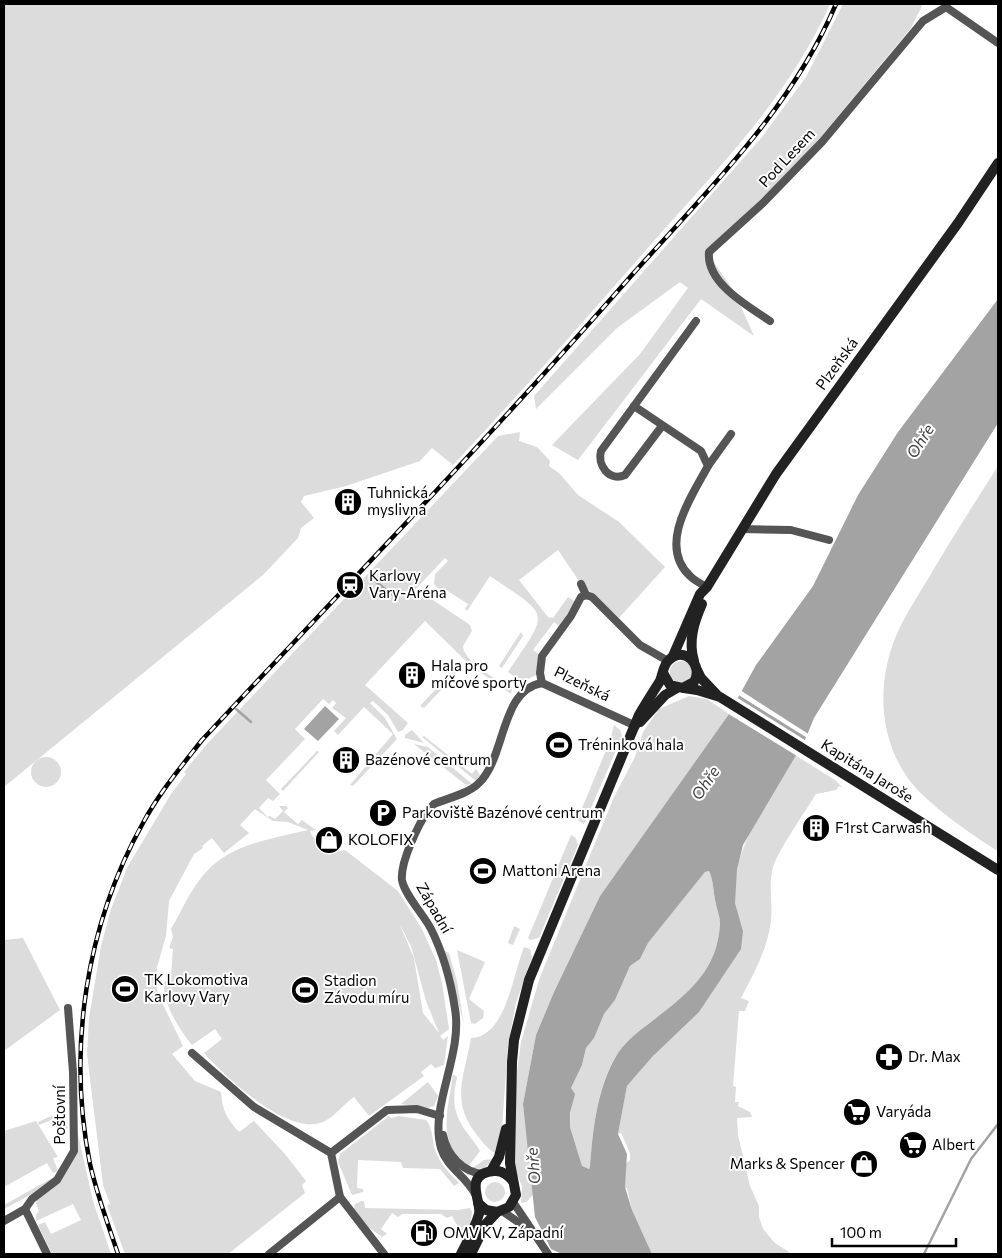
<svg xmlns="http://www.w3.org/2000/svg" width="1002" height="1258" viewBox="0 0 1002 1258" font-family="Commissioner,sans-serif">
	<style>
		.green { fill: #dcdcdc; fill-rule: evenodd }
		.water { fill: #a3a3a3; fill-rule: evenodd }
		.pier { fill: #fff }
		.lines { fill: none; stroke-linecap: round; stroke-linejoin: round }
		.stream { stroke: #a3a3a3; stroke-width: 2.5 }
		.street { stroke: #555; stroke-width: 8 }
		.secondary { stroke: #222; stroke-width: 10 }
		.rail-casing { stroke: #000; stroke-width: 4.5 }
		.rail { stroke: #fff; stroke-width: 2.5; stroke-dasharray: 8; stroke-linecap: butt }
		.labels { text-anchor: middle; stroke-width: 4; stroke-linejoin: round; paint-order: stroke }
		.street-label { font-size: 15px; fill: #000; stroke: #fff }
		.poi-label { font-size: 15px; fill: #000; stroke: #fff; text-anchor: start }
		.water-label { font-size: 16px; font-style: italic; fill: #444; stroke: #fff }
	</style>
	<rect width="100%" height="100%" fill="#fff"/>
	<g class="green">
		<path d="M4 4H830C791 93 724 162 660 234 592 312 524 389 453 465L432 448 420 461 346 486 304 496 301 502 314 518 301 528 298 538 263 575 4 787Z"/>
		<path d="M843 4H919L922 6 911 28 814 145 758 205 705 250 734 291 754 336 701 299 578 460 552 445 640 354 688 288 680 282 617 328 536 409 534 396 762 137 806 77Z"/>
		<path d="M520 432 519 441 537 447 550 461 549 466 559 473 578 495 619 522 665 567 619 618 579 581 558 550 519 580 548 617 553 618 568 597 574 601V604L559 626 554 622 533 650 542 656 540 673 522 682 508 672C549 610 552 618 490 576L467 611 465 609 468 604 443 588 441 591 434 584 435 574 448 561 445 558 410 595 414 599 421 593H426L427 596 470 625 472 631 463 646C464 663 499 680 512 689L511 694 470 665 425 621 365 685 408 723 403 730 398 732 388 715 373 701 370 703 385 718 397 739 353 786 350 785 393 734 364 707 338 735 334 731 346 718 332 708 336 703 333 700 329 704 323 699 295 729 305 739 266 780 280 794 273 801 268 798 259 808 268 817 270 816 275 819 283 811 279 806H286L288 808 284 812 298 824 302 820 316 830 310 831 312 836 332 853 345 850 398 891 422 929 436 960 442 983 449 1029 440 1036 443 1040 448 1036 444 1065 435 1068 431 1064 421 1072 424 1076 369 1116 354 1097C344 1104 335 1116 325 1121 290 1139 226 1077 204 1053L222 1039 215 1029 192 1045C179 1029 163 1004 164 983L171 976 173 949 169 948 173 937 171 929C183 909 193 883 211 867 236 843 276 838 308 830L288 822 273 821 255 809 240 825 249 833 224 853 212 838 202 846 203 848 194 854 169 901 166 936 157 967V992L183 1046 172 1054 195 1081 221 1092C222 1110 227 1119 239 1132L254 1121 285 1154 306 1181 302 1185 305 1193 228 1254H125L107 1205 110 1204 103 1185 87 1054 89 1018 101 946 111 909 128 866 171 794 186 774 184 772 207 744 498 436ZM399 923 411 946 426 1001 439 1033 423 1013 414 958Z"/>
		<path d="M998 466V851C973 836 923 801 907 777 876 732 877 673 901 625 909 609 919 594 928 579 950 541 974 504 998 466Z"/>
		<path d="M521 632 523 636 502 668 499 666Z"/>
		<circle cx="681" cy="672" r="11"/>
		<path d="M462 662 463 666 445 686 442 683Z"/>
		<path d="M439 686 442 689 440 691 424 708 420 706Z"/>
		<path d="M689 696 707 699 729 714 600 896 554 992 536 1035 523 1104 534 1194 526 1202 521 1203 522 1186 514 1168 516 1080 521 1042 540 977 614 797 635 757 643 732 659 709Z"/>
		<path d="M614 725 620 730 622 737 584 824 577 820 610 741Z"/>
		<path d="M412 730 424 743 405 738V735Z"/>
		<path d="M424 736 472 774 476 769 480 775 476 781 422 737Z"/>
		<path d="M414 744 428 747 472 784 466 785Z"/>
		<path d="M317 751 319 752 283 791 281 789Z"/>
		<path d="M795 755 835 780 843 788 839 786 836 790 816 794C805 812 779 849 773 867 768 885 773 901 771 920 768 948 754 973 741 998L749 1001 745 1011H739L733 1086 736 1087 735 1102H739L738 1106 750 1112 752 1117 737 1118 738 1135 750 1186 759 1206V1217L763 1229 775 1243 792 1254H652L632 1210 627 1188H625V1164L630 1160V1153L621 1133 618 1134 627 1086 653 1056 743 931C741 922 736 911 735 902 731 847 769 800 795 755Z"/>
		<circle cx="46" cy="772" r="15"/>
		<path d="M571 835 576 838 578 845 539 938 530 940 528 938Z"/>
		<path d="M709 871C714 882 713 892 716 904 717 910 720 916 720 922 718 971 687 994 651 1022 639 1031 627 1040 618 1053 597 1085 593 1129 590 1166L589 1169 582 1167 570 1127 571 1088 582 1065 586 1048 604 1014 615 1000 630 966 640 959 648 943 705 872Z"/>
		<path d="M514 926 520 929 513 945 508 943Z"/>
		<path d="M23 938 60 1010 4 1051V940Z"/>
		<path d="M524 947 530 949 532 957 516 1003 508 1045 502 1128 497 1155C489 1150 483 1143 477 1135 450 1101 464 1078 471 1038 506 1037 513 974 524 947Z"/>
		<path d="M457 950 485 962 469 999 484 1011 483 1018 475 1024 471 1023Z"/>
		<path d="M445 951 449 953 457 981 464 1025Z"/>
		<path d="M453 1074 457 1077C452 1101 453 1114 468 1134 472 1140 477 1145 480 1151L468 1167C435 1143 449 1107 453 1074Z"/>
		<path d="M428 1082 438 1096 434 1106 428 1108 401 1104Z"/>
		<path d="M53 1115H60L68 1128 62 1132 54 1119 39 1125 38 1122Z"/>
		<path d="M389 1116 391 1118 399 1116 426 1120C433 1128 432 1140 435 1150 440 1164 449 1173 459 1183L454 1186 440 1169 403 1168 401 1162 358 1160 357 1188 363 1189V1192L352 1195 338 1162 340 1154Z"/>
		<path d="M36 1121 58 1157 53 1158 58 1171 53 1173 47 1163 4 1187V1131Z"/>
		<path d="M75 1121 93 1201 111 1254H52L38 1225 45 1222 51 1234 81 1220 73 1204 36 1221V1215L39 1211 36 1203 38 1197 75 1155Z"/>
		<path d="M494 1159 483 1169 472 1168 484 1160Z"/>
		<path d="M54 1177 30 1195 4 1209V1205Z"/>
		<circle cx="495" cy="1192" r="10"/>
		<path d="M361 1201H364L365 1208 458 1210 470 1208 472 1212 471 1220 473 1222 465 1234 458 1238 452 1230 458 1227 452 1216 447 1218 441 1214H402L398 1217 392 1213 381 1229 387 1234 382 1237 368 1227 354 1209 355 1204Z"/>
	</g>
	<g class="water">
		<path d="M998 299V423L814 718 805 740 743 845 737 870 735 903 743 931 741 949 699 1012 653 1056 627 1086 618 1134 627 1154 625 1187 632 1210 652 1254H562L551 1249 535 1217 523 1104 536 1035 554 992 600 896 729 714 756 665 813 586 858 495 898 432ZM709 871C714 882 713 892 716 904 717 910 720 916 720 923 718 971 687 994 651 1022 639 1031 627 1040 618 1053 597 1087 593 1128 590 1166L589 1169 582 1166 570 1127V1113L575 1094 571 1088 582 1065 586 1048 594 1038 604 1014 615 1000 630 966 640 959 648 943 705 872Z"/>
		<path d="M325 706 339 719 318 741 304 729Z"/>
	</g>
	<g class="pier">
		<path d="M740 690 810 735 809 739 737 694Z"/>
		<path d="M736 697 808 742 797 756 727 713Z"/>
	</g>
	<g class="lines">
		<g class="stream">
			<path d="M370 577 393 595"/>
			<path d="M236 709 251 722"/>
			<path d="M924 1254 971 1159 998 1124"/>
		</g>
		<g class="street">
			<path d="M946 7 998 43"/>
			<path d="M696 321 634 406 701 451 708 466C692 496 657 545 690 576 695 581 701 584 707 587"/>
			<path d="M770 321C748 306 706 283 709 252L763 203 822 142 923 21 946 7"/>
			<path d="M634 406 601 451C597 465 609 482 625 475L662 426"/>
			<path d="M708 466 731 434"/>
			<path d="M743 529 791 530 829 540"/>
			<path d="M581 584 586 595"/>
			<path d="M542 683 540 673 542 656 571 616 581 597 586 595 592 597 640 645 668 661"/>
			<path d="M542 683 636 726"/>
			<path d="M192 1053 254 1107 331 1153 340 1197 384 1254"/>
			<path d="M443 1135C447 1155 463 1173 484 1174"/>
			<path d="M331 1153 387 1110 417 1109 440 1116"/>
			<path d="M475 1194C466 1176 447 1168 441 1148 429 1107 463 1055 455 1009 451 982 443 953 431 929 424 915 404 894 402 880 400 862 419 823 429 809L434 804C448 798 468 794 479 783 506 757 500 690 542 683"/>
			<path d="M513 1202 548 1254"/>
			<path d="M25 1209 47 1254"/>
			<path d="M502 1211 527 1228"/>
			<path d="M4 1221 25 1209 32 1199 57 1180 74 1151 73 1072 68 1008"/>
			<path d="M269 1254 340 1197"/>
		</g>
		<g class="secondary">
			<path d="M673 656 700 594 707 587 776 474 958 223 998 163"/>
			<path d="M694 661C688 641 694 622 702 604"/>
			<path d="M697 670 701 678 717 695"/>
			<path d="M684 688 697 690 720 697 998 870"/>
			<path d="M640 722 665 695 677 688"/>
			<path d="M491 1171 499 1157 506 1129"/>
			<path d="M478 1203 486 1210 497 1212 509 1207 516 1195 510 1163 512 1062 514 1040 529 980 639 715C646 703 653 692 660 681 663 674 663 665 669 660 684 645 704 665 694 682L683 688 670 685 663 673"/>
			<path d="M461 1254C467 1242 475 1228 479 1214 482 1201 462 1174 494 1171 502 1170 508 1175 513 1181"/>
			<path d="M471 1254 485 1225 497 1212"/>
		</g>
		<defs>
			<path id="rail" d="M118 1254C108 1224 97 1195 90 1164 67 1049 86 925 143 823 159 793 181 767 202 740 346 586 492 435 631 276 707 191 791 110 836 4"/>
		</defs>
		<use href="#rail" class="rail-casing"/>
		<use href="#rail" class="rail"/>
	</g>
	<defs>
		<symbol id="building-disc" viewBox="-11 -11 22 22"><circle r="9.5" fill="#000" stroke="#fff"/><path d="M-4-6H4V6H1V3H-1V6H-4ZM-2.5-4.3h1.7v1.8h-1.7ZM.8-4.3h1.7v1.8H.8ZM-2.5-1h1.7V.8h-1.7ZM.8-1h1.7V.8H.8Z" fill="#fff"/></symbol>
		<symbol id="station-disc" viewBox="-11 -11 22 22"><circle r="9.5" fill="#000" stroke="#fff"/><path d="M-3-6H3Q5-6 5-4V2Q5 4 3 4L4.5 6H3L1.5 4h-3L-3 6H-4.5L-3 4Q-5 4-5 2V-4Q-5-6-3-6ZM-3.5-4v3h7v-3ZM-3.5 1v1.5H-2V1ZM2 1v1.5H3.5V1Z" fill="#fff"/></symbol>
		<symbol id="stadium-disc" viewBox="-11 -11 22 22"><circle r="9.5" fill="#000" stroke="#fff"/><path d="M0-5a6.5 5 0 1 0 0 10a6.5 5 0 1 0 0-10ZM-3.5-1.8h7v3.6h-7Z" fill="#fff"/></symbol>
		<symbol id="parking-disc" viewBox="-11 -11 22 22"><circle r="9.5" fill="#000" stroke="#fff"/><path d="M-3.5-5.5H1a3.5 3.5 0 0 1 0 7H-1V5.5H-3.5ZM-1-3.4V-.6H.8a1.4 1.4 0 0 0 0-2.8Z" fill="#fff"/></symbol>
		<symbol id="shop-disc" viewBox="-11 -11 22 22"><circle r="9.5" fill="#000" stroke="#fff"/><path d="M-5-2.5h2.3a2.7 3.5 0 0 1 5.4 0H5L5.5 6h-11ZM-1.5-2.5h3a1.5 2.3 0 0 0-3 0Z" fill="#fff"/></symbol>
		<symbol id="pharmacy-disc" viewBox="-11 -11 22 22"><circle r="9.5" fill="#000" stroke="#fff"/><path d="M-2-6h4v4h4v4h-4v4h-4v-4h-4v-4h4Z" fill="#fff"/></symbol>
		<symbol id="supermarket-disc" viewBox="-11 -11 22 22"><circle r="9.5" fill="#000" stroke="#fff"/><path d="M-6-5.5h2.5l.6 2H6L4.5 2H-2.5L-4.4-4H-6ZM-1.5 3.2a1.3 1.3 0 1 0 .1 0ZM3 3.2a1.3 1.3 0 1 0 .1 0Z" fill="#fff"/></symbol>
		<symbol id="fuel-disc" viewBox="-11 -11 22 22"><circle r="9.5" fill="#000" stroke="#fff"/><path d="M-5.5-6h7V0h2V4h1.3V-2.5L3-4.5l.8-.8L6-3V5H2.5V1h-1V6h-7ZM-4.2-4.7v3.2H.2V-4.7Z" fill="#fff"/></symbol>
	</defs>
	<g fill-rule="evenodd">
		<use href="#building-disc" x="332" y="486" width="32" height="32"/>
		<use href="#station-disc" x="334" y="569" width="32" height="32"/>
		<use href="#building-disc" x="396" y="659" width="32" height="32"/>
		<use href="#stadium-disc" x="543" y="729" width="32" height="32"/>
		<use href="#building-disc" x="330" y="744" width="32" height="32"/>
		<use href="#parking-disc" x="367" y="797" width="32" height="32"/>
		<use href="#building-disc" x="800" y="812" width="32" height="32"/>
		<use href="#shop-disc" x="313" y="824" width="32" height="32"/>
		<use href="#stadium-disc" x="467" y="855" width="32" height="32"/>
		<use href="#stadium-disc" x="109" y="973" width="32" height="32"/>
		<use href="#stadium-disc" x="289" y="974" width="32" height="32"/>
		<use href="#pharmacy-disc" x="873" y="1041" width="32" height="32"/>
		<use href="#supermarket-disc" x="841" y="1096" width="32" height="32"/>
		<use href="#supermarket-disc" x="897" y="1129" width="32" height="32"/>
		<use href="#shop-disc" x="848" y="1148" width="32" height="32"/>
		<use href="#fuel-disc" x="408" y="1217" width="32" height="32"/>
	</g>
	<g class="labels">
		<g class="street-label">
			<text transform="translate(787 158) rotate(-47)" y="5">Pod Lesem</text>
			<text transform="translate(837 364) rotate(-54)" y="5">Plzeňská</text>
			<text transform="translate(582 684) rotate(26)" y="5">Plzeňská</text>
			<text transform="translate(867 771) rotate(32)" y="5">Kapitána Jaroše</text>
			<text transform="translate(434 908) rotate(60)" y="5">Západní</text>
			<text transform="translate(60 1115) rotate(-90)" y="5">Poštovní</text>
		</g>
		<g class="poi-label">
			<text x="367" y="498">Tuhnická<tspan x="367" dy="17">myslivna</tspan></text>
			<text x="369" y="581">Karlovy<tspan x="369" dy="17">Vary-Aréna</tspan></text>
			<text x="431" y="671">Hala pro<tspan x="431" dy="17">míčové sporty</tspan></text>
			<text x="578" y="750">Tréninková hala</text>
			<text x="365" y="765">Bazénové centrum</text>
			<text x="402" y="818">Parkoviště Bazénové centrum</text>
			<text x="835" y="833">F1rst Carwash</text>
			<text x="348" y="845">KOLOFIX</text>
			<text x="502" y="876">Mattoni Arena</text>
			<text x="144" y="985">TK Lokomotiva<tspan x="144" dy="17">Karlovy Vary</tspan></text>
			<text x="324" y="986">Stadion<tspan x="324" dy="17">Závodu míru</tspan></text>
			<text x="908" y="1062">Dr. Max</text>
			<text x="876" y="1117">Varyáda</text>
			<text x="932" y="1150">Albert</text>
			<text x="845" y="1169" text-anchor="end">Marks &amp; Spencer</text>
			<text x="443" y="1238">OMV KV, Západní</text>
		</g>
		<g class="water-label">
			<text transform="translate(920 441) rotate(-58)" y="6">Ohře</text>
			<text transform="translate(705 783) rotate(-56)" y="6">Ohře</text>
			<text transform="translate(533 1166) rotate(-95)" y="6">Ohře</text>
		</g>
	</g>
	<rect width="1002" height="1258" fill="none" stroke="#000000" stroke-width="10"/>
	<path d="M832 1238v8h124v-8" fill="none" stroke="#000000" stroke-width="2.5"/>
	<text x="840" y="1238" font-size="15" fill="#000000" stroke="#ffffff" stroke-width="4" paint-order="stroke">100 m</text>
</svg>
